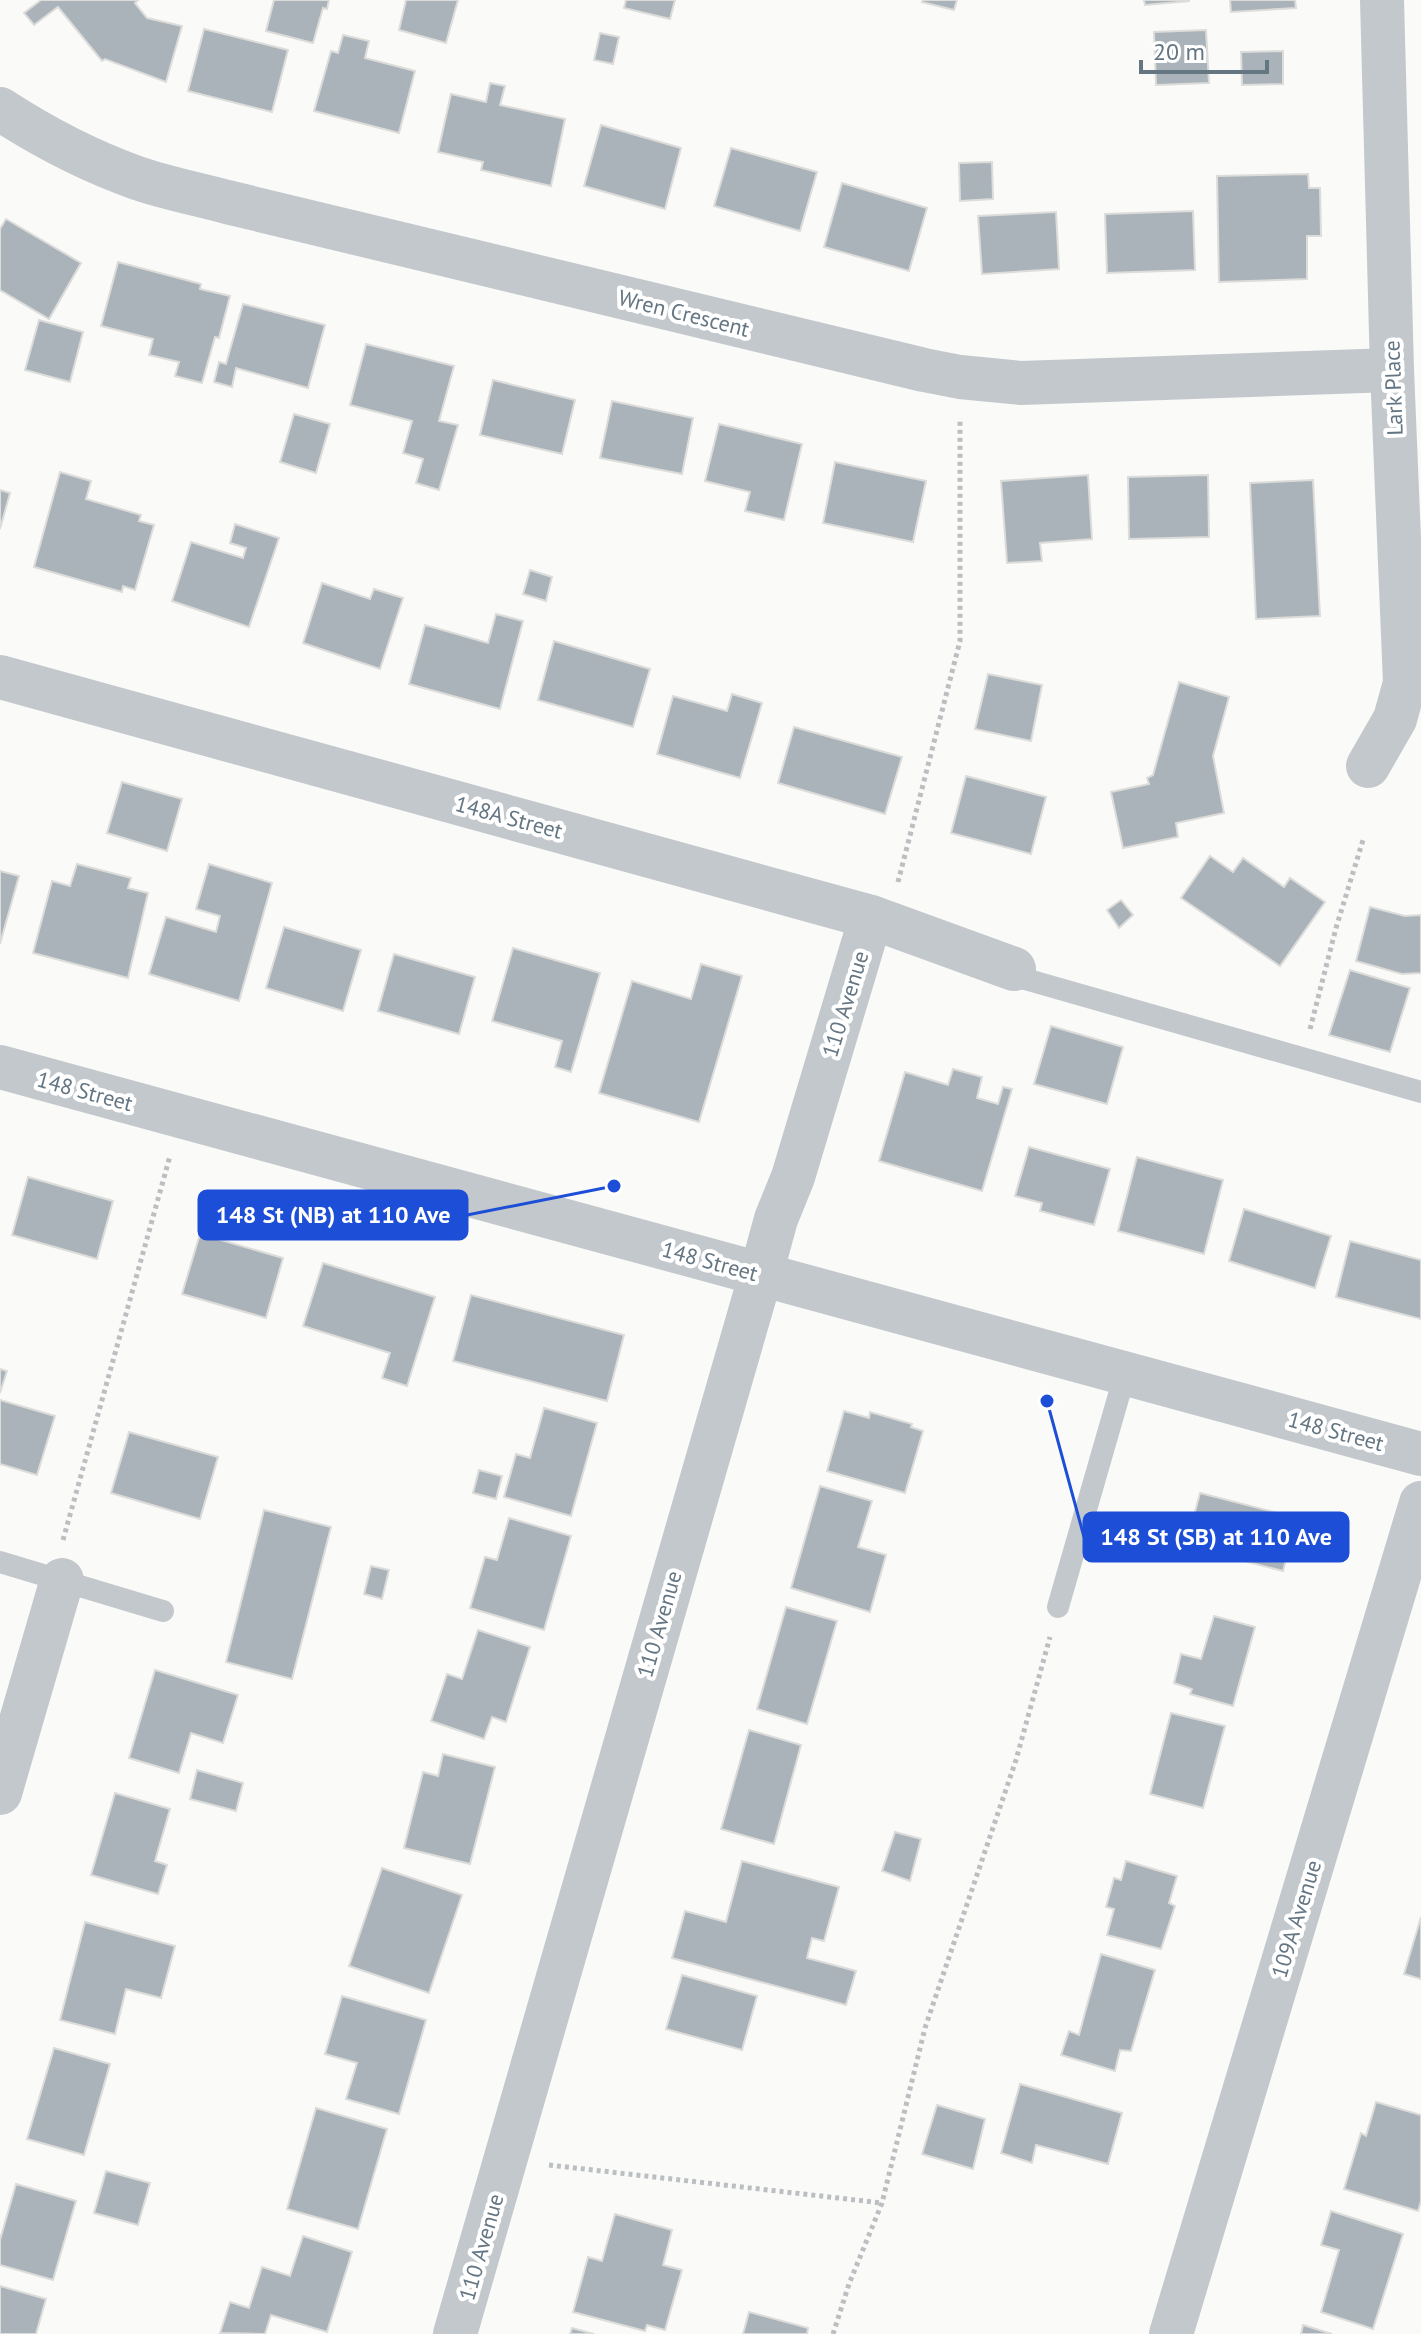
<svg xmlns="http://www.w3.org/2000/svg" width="1421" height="2334" viewBox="0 0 1421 2334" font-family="'PT Sans',sans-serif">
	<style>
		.building { fill: #aab3b9; stroke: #dcdcda; stroke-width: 2 }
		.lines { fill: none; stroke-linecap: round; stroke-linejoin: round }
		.path { stroke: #bbbfc2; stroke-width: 5; stroke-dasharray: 4 4; stroke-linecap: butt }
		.service { stroke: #c3c8cc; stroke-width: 22 }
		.minor { stroke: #c3c8cc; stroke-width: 44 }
		.tertiary { stroke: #c3c8cc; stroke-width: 44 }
		.labels { text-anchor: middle; stroke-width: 8; stroke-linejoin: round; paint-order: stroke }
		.street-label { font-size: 22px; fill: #657683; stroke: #fff }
		.leader { fill: none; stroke: #1d4ed8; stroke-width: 3 }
		.callout-dot { fill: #1d4ed8; stroke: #fff; stroke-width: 3 }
		.callout { fill: #1d4ed8; stroke: #1d4ed8; stroke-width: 3 }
		.callout-label { font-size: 24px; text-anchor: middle; font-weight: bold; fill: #fff }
	</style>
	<rect width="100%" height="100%" fill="#fafaf8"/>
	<g class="building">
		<path d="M41 0H138L135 3 147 18 182 26 166 82 105 59 102 61 58 7 34 25 24 13Z"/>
		<path d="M274 0H329L327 9 323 8 313 43 266 31Z"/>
		<path d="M406 0H458L446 43 399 30Z"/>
		<path d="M626 0H675L670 19 624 8Z"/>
		<path d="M923 0H957L954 10 922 2Z"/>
		<path d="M1144 0H1189V1L1145 5Z"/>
		<path d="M1230 0H1295L1296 8 1231 12Z"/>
		<path d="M204 29 288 50 272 112 188 91Z"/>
		<path d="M1206 30 1209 83 1156 85 1154 32Z"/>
		<path d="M600 33 619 37 613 64 594 60Z"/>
		<path d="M343 35 369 41 365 58 415 71 399 133 314 111 331 51 338 53Z"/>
		<path d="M1283 51V84L1242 85 1241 52Z"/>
		<path d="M490 83 505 86 500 105 565 119 551 186 481 170 483 162 438 152 451 94 486 102Z"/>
		<path d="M601 125 681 148 665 209 584 186Z"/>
		<path d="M731 148 817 172 800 231 714 206Z"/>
		<path d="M992 162 993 199 960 201 959 163Z"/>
		<path d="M1308 174 1309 188H1320L1321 236H1307V279L1219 282 1217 176Z"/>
		<path d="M842 183 927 208 909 271 824 247Z"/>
		<path d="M1193 211 1195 270 1107 273 1105 214Z"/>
		<path d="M1056 212 1059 269 982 274 978 216Z"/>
		<path d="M6 219 81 263 49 319 0 290V229Z"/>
		<path d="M118 262 201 284 200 289 230 296 219 338 215 337 202 383 175 376 179 362 149 355 153 339 101 326Z"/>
		<path d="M243 304 325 325 308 388 236 368 232 387 214 382 219 362 226 364Z"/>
		<path d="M39 320 83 332 70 382 25 370Z"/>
		<path d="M366 344 454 366 439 421 458 425 439 490 416 483 423 459 403 453 412 421 350 405Z"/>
		<path d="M493 380 575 400 562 454 480 435Z"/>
		<path d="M612 401 693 418 682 474 600 458Z"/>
		<path d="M294 414 330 424 316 473 280 462Z"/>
		<path d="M719 424 802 444 784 520 745 511 750 492 705 481Z"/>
		<path d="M835 462 926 481 913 542 823 523Z"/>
		<path d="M60 472 91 481 86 499 141 515 139 521 154 525 135 590 123 586 122 592 34 567Z"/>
		<path d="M1088 475 1092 539 1040 543 1042 561 1007 563 1001 481Z"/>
		<path d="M1208 475 1209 537 1129 539 1128 477Z"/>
		<path d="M1313 480 1320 616 1256 619 1250 483Z"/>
		<path d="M0 490 10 493 0 529Z"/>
		<path d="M235 524 279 538 249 627 172 601 191 542 243 558 246 548 230 543Z"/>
		<path d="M530 570 552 577 546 601 523 594Z"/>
		<path d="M322 583 370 599 374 589 403 598 380 669 303 643Z"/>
		<path d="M496 614 523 621 500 709 409 684 425 625 488 643Z"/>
		<path d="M554 641 650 669 633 727 538 700Z"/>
		<path d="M988 674 1042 685 1031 741 975 729Z"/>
		<path d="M1179 682 1229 697 1213 756 1224 813 1176 823 1178 837 1123 848 1111 792 1149 784 1147 778 1153 775Z"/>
		<path d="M732 694 762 703 740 778 657 754 673 696 727 711Z"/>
		<path d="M794 727 902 757 885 814 778 783Z"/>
		<path d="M966 776 1046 797 1031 854 951 833Z"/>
		<path d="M122 782 182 799 167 851 107 833Z"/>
		<path d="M1210 856 1233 872 1243 858 1284 887 1290 878 1325 902 1280 966 1181 898Z"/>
		<path d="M77 864 131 878 128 888 148 893 128 978 33 953 52 881 70 886Z"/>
		<path d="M209 864 272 883 239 1001 149 974 166 917 216 932 220 916 196 909Z"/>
		<path d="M0 871 19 876 0 944Z"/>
		<path d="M1121 900 1133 915 1119 928 1107 910Z"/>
		<path d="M1370 907 1405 916 1421 915V973L1402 974 1356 961Z"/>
		<path d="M284 927 361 950 343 1011 266 988Z"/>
		<path d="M513 948 600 973 571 1072 555 1067 562 1041 492 1021Z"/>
		<path d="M394 954 475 977 459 1034 378 1011Z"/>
		<path d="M701 964 742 976 699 1122 599 1093 632 981 691 999Z"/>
		<path d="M1350 970 1410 988 1390 1052 1329 1035Z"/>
		<path d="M1051 1026 1123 1047 1107 1104 1034 1084Z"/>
		<path d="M953 1069 982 1077 977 1098 998 1104 1003 1087 1012 1089 982 1191 879 1161 905 1072 948 1085Z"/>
		<path d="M1029 1147 1110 1169 1094 1225 1040 1211 1042 1203 1015 1196Z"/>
		<path d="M1137 1157 1223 1180 1204 1254 1118 1231Z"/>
		<path d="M28 1177 113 1201 97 1259 12 1235Z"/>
		<path d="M1244 1209 1331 1236 1315 1288 1229 1261Z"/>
		<path d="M200 1234 283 1258 266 1318 182 1294Z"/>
		<path d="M1350 1241 1421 1260V1319L1336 1297Z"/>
		<path d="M323 1263 435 1297 407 1386 382 1378 390 1353 303 1326Z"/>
		<path d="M471 1295 624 1335 607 1401 453 1361Z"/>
		<path d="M0 1369 7 1371 0 1393Z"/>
		<path d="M0 1400 55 1416 37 1475 0 1464Z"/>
		<path d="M544 1408 597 1423 571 1516 504 1497 516 1454 530 1458Z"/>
		<path d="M844 1411 869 1418 870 1412 912 1424 911 1427 923 1431 905 1493 827 1471Z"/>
		<path d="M129 1432 218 1457 200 1519 111 1493Z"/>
		<path d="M479 1470 502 1476 496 1499 473 1493Z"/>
		<path d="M820 1486 872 1501 858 1547 886 1555 870 1612 791 1588Z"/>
		<path d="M1200 1493 1297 1518 1283 1571 1186 1546Z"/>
		<path d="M264 1510 331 1527 292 1679 226 1662Z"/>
		<path d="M509 1518 571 1536 544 1630 470 1608 485 1557 497 1560Z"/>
		<path d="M371 1566 389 1570 382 1599 364 1594Z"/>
		<path d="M786 1607 837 1621 807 1724 757 1709Z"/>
		<path d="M1214 1616 1255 1627 1233 1706 1190 1694 1192 1689 1174 1683 1181 1654 1201 1659Z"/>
		<path d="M478 1630 530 1647 506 1722 492 1717 484 1739 431 1721 447 1674 462 1679Z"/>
		<path d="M155 1670 238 1695 223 1743 191 1733 179 1773 129 1758Z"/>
		<path d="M1171 1713 1225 1726 1203 1808 1150 1794Z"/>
		<path d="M749 1730 801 1745 774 1844 721 1829Z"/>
		<path d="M443 1754 495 1767 470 1864 404 1848 423 1772 438 1776Z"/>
		<path d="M197 1770 243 1783 236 1811 190 1799Z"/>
		<path d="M115 1793 170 1809 155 1861 167 1865 158 1894 91 1875Z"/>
		<path d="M895 1832 921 1839 910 1881 882 1871Z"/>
		<path d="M742 1861 839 1887 824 1941 812 1938 807 1958 856 1971 846 2005 672 1958 685 1911 726 1922Z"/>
		<path d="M1126 1861 1177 1876 1169 1903 1175 1906 1161 1949 1107 1935 1114 1909 1106 1907 1114 1878 1121 1880Z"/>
		<path d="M382 1868 462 1895 429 1993 349 1966Z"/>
		<path d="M1421 1917V1979L1404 1974Z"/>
		<path d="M85 1922 175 1946 161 1998 126 1989 115 2034 60 2020Z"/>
		<path d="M1101 1954 1155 1970 1131 2051 1120 2050 1115 2071 1061 2055 1069 2031 1079 2035Z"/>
		<path d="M682 1975 757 1996 742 2050 666 2029Z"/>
		<path d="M342 1996 426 2020 399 2114 346 2099 357 2063 325 2054Z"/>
		<path d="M54 2048 110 2064 84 2155 27 2139Z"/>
		<path d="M1020 2084 1122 2113 1108 2164 1036 2145 1032 2163 1001 2153Z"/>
		<path d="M1376 2102 1421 2115V2201L1418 2211 1344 2189 1361 2133 1366 2136Z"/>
		<path d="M937 2105 985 2119 973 2169 922 2154Z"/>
		<path d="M316 2108 387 2129 358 2229 287 2209Z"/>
		<path d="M106 2171 150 2183 138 2225 94 2213Z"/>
		<path d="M16 2184 76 2201 53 2280 0 2265V2240Z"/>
		<path d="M1331 2211 1403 2234 1373 2329 1321 2312 1339 2250 1321 2245Z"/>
		<path d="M615 2214 672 2230 663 2265 682 2270 665 2330 647 2325 645 2331 573 2312 588 2257 602 2261Z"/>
		<path d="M303 2236 352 2252 327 2332 271 2315 265 2334 220 2333 230 2302 249 2308 262 2267 290 2276Z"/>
		<path d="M0 2286 46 2299 36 2334H0Z"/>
		<path d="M749 2312 808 2328 807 2334H743Z"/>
		<path d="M1303 2325 1332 2334H1301Z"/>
		<path d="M572 2328 594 2334H570Z"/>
	</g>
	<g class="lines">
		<g class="path">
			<path d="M898 882 960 641V420"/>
			<path d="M1310 1029 1336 928 1363 840"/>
			<path d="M63 1540 170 1156"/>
			<path d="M549 2165 882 2203"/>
			<path d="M833 2334 849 2284 882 2203 925 2028 1016 1760 1050 1637"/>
		</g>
		<g class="service">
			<path d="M1014 969 1025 979 1421 1092"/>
			<path d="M0 1562 163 1611"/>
			<path d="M1058 1607 1125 1374"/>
		</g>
		<g class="minor">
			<path d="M0 109C43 137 89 161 137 178 166 188 197 194 227 202L924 370 960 377 1021 383 1392 370"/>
			<path d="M0 677 871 917 1014 969"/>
			<path d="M1368 766 1395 719 1405 683 1392 370 1382 0"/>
			<path d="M761 1274 776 1219 793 1177 871 917"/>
			<path d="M0 1793 62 1580"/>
			<path d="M1171 2334 1421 1503"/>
		</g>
		<g class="tertiary">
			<path d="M0 1067 1421 1454"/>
			<path d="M455 2334 761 1274"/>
		</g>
	</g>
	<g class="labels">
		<g class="street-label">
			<text transform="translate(684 313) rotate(14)" y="8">Wren Crescent</text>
			<text transform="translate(1393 388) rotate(-92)" y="8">Lark Place</text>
			<text transform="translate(509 817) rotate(15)" y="8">148A Street</text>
			<text transform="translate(845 1004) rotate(-73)" y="8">110 Avenue</text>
			<text transform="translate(85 1091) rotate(15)" y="8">148 Street</text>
			<text transform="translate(710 1261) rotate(15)" y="8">148 Street</text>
			<text transform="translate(1336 1431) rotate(15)" y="8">148 Street</text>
			<text transform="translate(659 1624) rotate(-74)" y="8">110 Avenue</text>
			<text transform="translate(1296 1919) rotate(-73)" y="8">109A Avenue</text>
			<text transform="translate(481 2247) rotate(-74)" y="8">110 Avenue</text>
		</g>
	</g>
	<path class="leader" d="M614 1186L467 1215M1047 1401L1084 1537"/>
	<g class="callout-dot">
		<circle cx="614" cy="1186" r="8"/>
		<circle cx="1047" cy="1401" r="8"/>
	</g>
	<g class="callout">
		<rect x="199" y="1191" width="268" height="48" rx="8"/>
		<rect x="1084" y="1513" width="264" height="48" rx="8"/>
	</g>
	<g class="callout-label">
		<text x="333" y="1223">148 St (NB) at 110 Ave</text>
		<text x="1216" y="1545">148 St (SB) at 110 Ave</text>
	</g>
	<path d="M1141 60v12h126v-12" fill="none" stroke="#657683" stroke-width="4"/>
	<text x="1153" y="60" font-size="24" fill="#657683" stroke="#ffffff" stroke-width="6" paint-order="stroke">20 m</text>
</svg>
